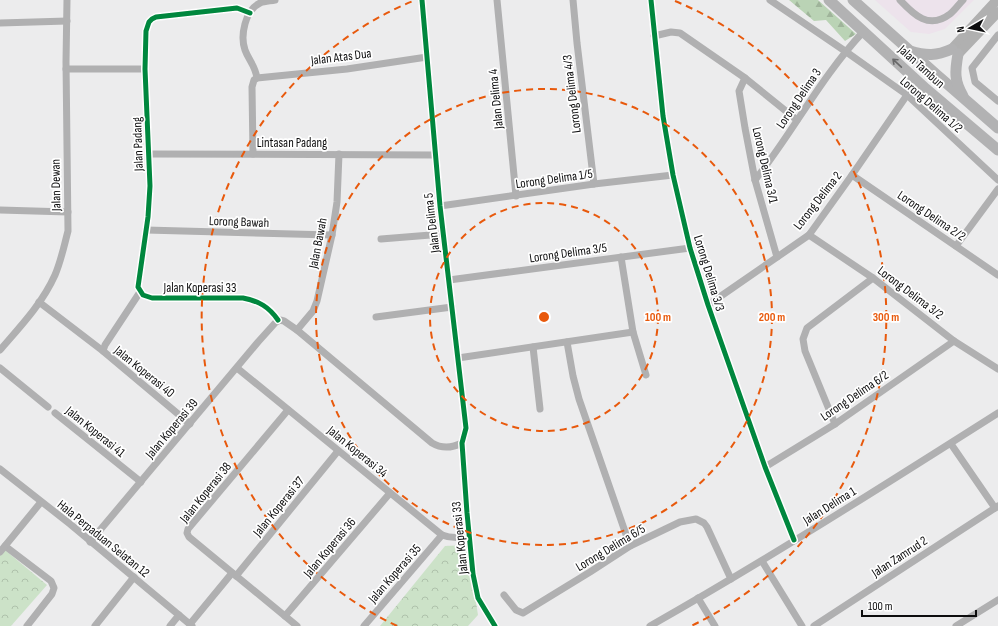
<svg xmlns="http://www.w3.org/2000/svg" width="998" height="626" viewBox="0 0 998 626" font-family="'Sofia Sans Condensed',sans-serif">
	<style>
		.commercial { fill: #ede3ec }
		.forest { fill: url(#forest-firs) }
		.park { fill: url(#park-crowns) }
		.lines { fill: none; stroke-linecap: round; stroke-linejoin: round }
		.street { stroke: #b0b0b1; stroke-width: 7 }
		.secondary { stroke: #b0b0b0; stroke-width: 10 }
		.primary { stroke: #b2b2b3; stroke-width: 11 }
		.cycleway-casing { stroke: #fff; stroke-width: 8 }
		.cycleway { stroke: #00873e; stroke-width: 5 }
		.oneway { stroke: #686869 }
		.ring { fill: none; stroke: #e8590c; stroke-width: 2; stroke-dasharray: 7 5 }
		.labels { text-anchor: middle; stroke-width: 3.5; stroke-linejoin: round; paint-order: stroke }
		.street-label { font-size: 13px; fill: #0d0d0e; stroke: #fff }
		.centre { fill: #e8590c; stroke: #fff; stroke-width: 2 }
		.ring-label { font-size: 12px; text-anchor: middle; font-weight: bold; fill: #e8590c; stroke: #fff; stroke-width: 3.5; stroke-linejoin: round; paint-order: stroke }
	</style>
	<defs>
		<pattern id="forest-firs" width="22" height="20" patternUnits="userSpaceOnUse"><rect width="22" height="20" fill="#bad3b5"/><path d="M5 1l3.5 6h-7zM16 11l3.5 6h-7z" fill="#9fb49a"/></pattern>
		<pattern id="park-crowns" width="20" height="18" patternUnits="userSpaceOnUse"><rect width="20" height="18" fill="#cce2c8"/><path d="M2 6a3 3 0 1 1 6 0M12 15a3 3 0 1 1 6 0" fill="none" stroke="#aec1ab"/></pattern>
	</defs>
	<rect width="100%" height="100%" fill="#ececed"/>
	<path class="commercial" d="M875 0H974L945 29 929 34 911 32Z"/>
	<path class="forest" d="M789 0H818L856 34 845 41 826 20 814 21Z"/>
	<g class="park">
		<path d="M467 545 478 615 468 626H380L445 546Z"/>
		<path d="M5 550 47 585 11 626H0V555Z"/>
	</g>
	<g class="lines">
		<g class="street">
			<path d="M422 0 440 206 466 428 462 443 467 513 473 574 478 598 495 626"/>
			<path d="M497 0 516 196"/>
			<path d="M573 0 577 43 594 184"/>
			<path d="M651 0 663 116 673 175 690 248 708 305 765 467 794 540"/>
			<path d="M770 0 845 51 907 95 998 180"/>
			<path d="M900 0C914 15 929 30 950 14 955 10 959 4 963 0"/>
			<path d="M250 13 237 8 156 17 152 19 149 22 146 31 145 69 150 186 148 217 138 287 143 295 152 298H243C259 301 269 307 278 320"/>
			<path d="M0 23 67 21"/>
			<path d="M998 35 972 68 975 82 998 101"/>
			<path d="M654 36 671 32 680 33 745 78 797 120"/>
			<path d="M66 69H145"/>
			<path d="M257 78C255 65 249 61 245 50 240 36 245 10 260 3 264 1 270 1 275 0"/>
			<path d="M745 78 739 91 745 128 755 180 777 257"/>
			<path d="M149 154 435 155"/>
			<path d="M253 154 252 87 254 80 257 78 347 69 427 57"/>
			<path d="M852 175 998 275"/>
			<path d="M755 180C793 132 821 77 863 32"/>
			<path d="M440 206 594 184 673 175"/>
			<path d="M0 210 68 212"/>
			<path d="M146 230 332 235"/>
			<path d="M809 235 873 278 954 341 998 369"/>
			<path d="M381 239 443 234"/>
			<path d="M956 246 998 189"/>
			<path d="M621 257 633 332 646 375"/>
			<path d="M449 280 690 248"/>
			<path d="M140 292 105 345 103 351 190 424"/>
			<path d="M39 302 103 351"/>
			<path d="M708 305 809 235 852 175 907 95 918 82"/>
			<path d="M376 317 452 307"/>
			<path d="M297 330 313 311 317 301 332 235 337 202 339 154"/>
			<path d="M567 342 573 376 579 399 630 546"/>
			<path d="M533 347 540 409"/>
			<path d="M0 350C20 327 42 304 55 275 61 261 64 246 68 231L66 62 67 0"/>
			<path d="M458 358 633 332"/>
			<path d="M0 368 48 407"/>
			<path d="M237 368 442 535C452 539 460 538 469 536"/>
			<path d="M288 410 188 529 187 533 189 537 297 626"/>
			<path d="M55 413 141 482"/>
			<path d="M835 424 805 351 803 339 807 328 873 278"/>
			<path d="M951 444 995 508"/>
			<path d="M765 467 835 424 954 341"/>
			<path d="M0 469 70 524 192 626"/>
			<path d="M90 542 258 342 276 322 280 320 284 321 297 330 432 443C442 449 452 448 462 443"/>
			<path d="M5 546 51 581 54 588 52 594 27 626"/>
			<path d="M0 552 41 502"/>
			<path d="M762 561 802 626"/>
			<path d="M236 576 338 451"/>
			<path d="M504 595 516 610 523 613 590 572 630 546 680 522 696 519 704 523 707 527 731 579"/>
			<path d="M698 598 715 626"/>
			<path d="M285 616 390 493"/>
			<path d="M190 624 232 573"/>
			<path d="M95 626 134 577"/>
			<path d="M170 626 179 615"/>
			<path d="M364 626 442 535"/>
			<path d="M650 626C768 559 883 486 998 413"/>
			<path d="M814 626 998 506"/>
			<path d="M956 626 998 600"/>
		</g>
		<g class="secondary">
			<path d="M952 49 997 0"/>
			<path d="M958 54 998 12"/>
		</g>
		<g class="primary">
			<path d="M829 0 926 89 998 150"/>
			<path d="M853 0 937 75 998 128"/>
			<path d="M910 51C927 56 936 56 952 49"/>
			<path d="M958 54C955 71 954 81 963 96"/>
		</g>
		<defs>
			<g id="cycleway">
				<path d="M422 0 440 206 466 428 462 443 467 513 473 574 478 598 495 626"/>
				<path d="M651 0 663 116 673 175 690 248 708 305 765 467 794 540"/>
				<path d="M250 13 237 8 156 17 152 19 149 22 146 31 145 69 150 186 148 217 138 287 143 295 152 298H243C259 301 269 307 278 320"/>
			</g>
		</defs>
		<use href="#cycleway" class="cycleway-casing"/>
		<use href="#cycleway" class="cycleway"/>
	</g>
	<defs><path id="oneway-shaft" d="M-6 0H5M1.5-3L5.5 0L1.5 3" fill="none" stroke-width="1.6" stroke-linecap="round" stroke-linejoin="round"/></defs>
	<use class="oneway" href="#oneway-shaft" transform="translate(897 63) rotate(-137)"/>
	<g class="ring">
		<circle cx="544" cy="317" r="114"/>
		<circle cx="544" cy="317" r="228"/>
		<path d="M397 626A342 342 0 0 1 413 1M675 1A342 342 0 0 1 691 626"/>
	</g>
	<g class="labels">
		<g class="street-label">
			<text transform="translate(341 56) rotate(-7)" y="5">Jalan Atas Dua</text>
			<text transform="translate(922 66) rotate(42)" y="5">Jalan Tambun</text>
			<text transform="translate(571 94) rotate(-97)" y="5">Lorong Delima 4/3</text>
			<text transform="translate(798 98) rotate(-56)" y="5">Lorong Delima 3</text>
			<text transform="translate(495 99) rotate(-96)" y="5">Jalan Delima 4</text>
			<text transform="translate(932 104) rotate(41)" y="5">Lorong Delima 1/2</text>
			<text x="292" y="147">Lintasan Padang</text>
			<text transform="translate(137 144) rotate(-92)" y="5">Jalan Padang</text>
			<text transform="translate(766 165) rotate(77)" y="5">Lorong Delima 3/1</text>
			<text transform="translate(554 178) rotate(-8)" y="5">Lorong Delima 1/5</text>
			<text transform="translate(55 185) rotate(-91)" y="5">Jalan Dewan</text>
			<text transform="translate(817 200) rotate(-52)" y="5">Lorong Delima 2</text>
			<text transform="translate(932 215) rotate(34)" y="5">Lorong Delima 2/2</text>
			<text transform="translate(239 221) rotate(2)" y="5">Lorong Bawah</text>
			<text transform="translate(431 223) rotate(-97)" y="5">Jalan Delima 5</text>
			<text transform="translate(317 243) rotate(-79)" y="5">Jalan Bawah</text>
			<text transform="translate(568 252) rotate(-8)" y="5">Lorong Delima 3/5</text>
			<text transform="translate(710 273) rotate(73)" y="5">Lorong Delima 3/3</text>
			<text x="200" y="292">Jalan Koperasi 33</text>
			<text transform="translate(911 292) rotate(37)" y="5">Lorong Delima 3/2</text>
			<text transform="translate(145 371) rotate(39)" y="5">Jalan Koperasi 40</text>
			<text transform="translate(854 395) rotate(-34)" y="5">Lorong Delima 6/2</text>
			<text transform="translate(171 428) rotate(-50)" y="5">Jalan Koperasi 39</text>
			<text transform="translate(96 431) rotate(39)" y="5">Jalan Koperasi 41</text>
			<text transform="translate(358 451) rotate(39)" y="5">Jalan Koperasi 34</text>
			<text transform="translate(205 492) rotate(-51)" y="5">Jalan Koperasi 38</text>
			<text transform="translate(829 505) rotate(-32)" y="5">Jalan Delima 1</text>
			<text transform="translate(278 506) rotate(-51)" y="5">Jalan Koperasi 37</text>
			<text transform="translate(104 538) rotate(39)" y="5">Hala Perpaduan Selatan 12</text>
			<text transform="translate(459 538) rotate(-96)" y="5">Jalan Koperasi 33</text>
			<text transform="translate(329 547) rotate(-50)" y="5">Jalan Koperasi 36</text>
			<text transform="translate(610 547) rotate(-31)" y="5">Lorong Delima 6/5</text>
			<text transform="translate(899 556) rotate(-33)" y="5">Jalan Zamrud 2</text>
			<text transform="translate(394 573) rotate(-49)" y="5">Jalan Koperasi 35</text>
		</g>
	</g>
	<circle cx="544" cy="317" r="6" class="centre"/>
	<g class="ring-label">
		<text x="658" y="321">100 m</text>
		<text x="772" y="321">200 m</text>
		<text x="886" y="321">300 m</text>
	</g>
	<g transform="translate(970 28) rotate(261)" stroke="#ffffff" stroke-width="3" paint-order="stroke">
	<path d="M0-3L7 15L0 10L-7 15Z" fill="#0d0d0e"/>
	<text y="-6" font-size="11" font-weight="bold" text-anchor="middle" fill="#0d0d0e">N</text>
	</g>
	<path d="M862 610v6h114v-6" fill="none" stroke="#0d0d0e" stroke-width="2"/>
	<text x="868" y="610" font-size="12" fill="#0d0d0e" stroke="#ffffff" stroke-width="3" paint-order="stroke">100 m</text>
</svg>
